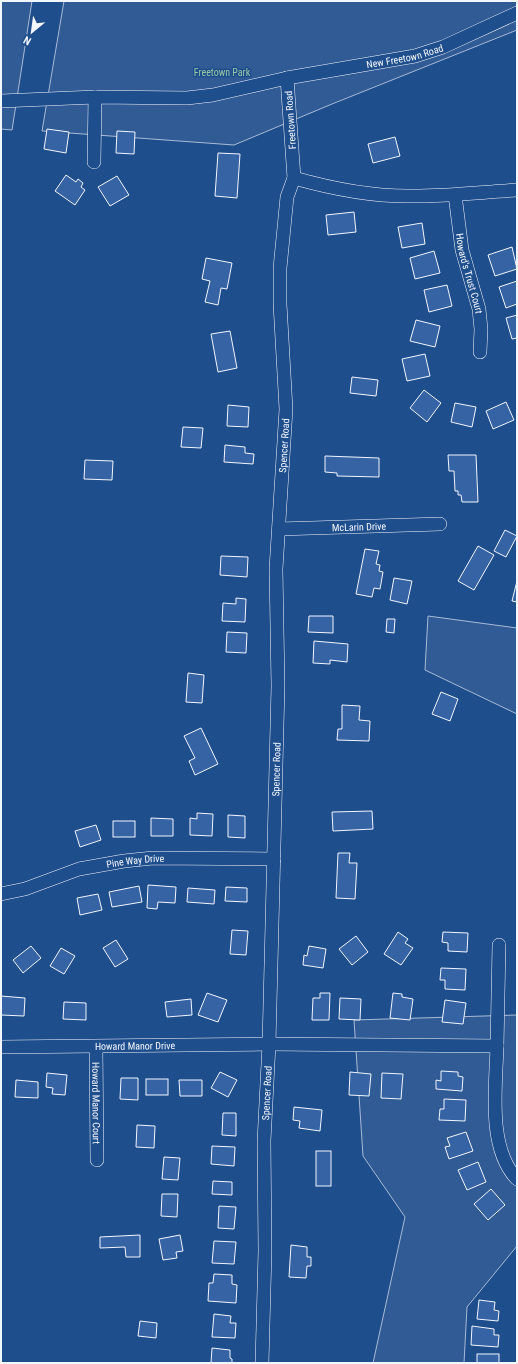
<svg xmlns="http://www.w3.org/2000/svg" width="518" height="1364" viewBox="0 0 518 1364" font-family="'Roboto Condensed',sans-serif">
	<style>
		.green { fill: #305b95; stroke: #a8bbd7 }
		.building { fill: #3563a3; stroke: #f2f6ff }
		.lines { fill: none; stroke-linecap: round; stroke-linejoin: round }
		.minor-casing { stroke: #f2f6ff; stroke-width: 14 }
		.minor { stroke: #1f4e8c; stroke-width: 13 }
		.labels { text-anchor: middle; stroke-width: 3; stroke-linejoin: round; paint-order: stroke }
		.street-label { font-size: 10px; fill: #f2f6ff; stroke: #1f4e8c }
		.park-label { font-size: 10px; fill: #97c8a6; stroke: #1f4e8c }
	</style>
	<rect width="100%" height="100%" fill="#1f4e8c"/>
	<g class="green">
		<path d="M1 1H32L12 130 1 129Z"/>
		<path d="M64 1H517V30L332 104 234 145 42 131Z"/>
		<path d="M428 616 517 628V714L425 670Z"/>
		<path d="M517 1015V1246L467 1307 464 1363H373L405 1217 363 1156 354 1020Z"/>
	</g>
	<g class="building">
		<path d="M47 129 69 132 66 153 44 149Z"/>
		<path d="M117 131 135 132 134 154 116 153Z"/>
		<path d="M395 137 400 156 373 163 368 144Z"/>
		<path d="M218 153 240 154 237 198 215 196Z"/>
		<path d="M66 175 76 182 78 179 83 183 81 187 85 190 75 205 55 191Z"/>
		<path d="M117 176 129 195 110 206 98 187Z"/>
		<path d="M354 212 356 232 328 235 326 215Z"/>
		<path d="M422 223 425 244 402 248 398 227Z"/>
		<path d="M512 247 517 269 495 276 488 255Z"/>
		<path d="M434 251 440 273 415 279 410 258Z"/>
		<path d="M206 258 232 263 227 289 221 288 218 305 205 302 210 281 202 279Z"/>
		<path d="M517 281V304L506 308 499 287Z"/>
		<path d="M447 285 452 306 429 312 424 290Z"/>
		<path d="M517 315V338L512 339 506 318Z"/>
		<path d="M416 320 440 326 435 347 410 341Z"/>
		<path d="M230 331 237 368 218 372 211 334Z"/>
		<path d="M425 354 430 376 407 381 402 359Z"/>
		<path d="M352 377 378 380 376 396 350 393Z"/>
		<path d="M424 390 441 403 427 422 410 408Z"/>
		<path d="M506 402 514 420 493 429 486 411Z"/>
		<path d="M455 403 476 407 472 427 451 422Z"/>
		<path d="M228 405 249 407 248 427 227 426Z"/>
		<path d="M183 427 203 428 201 448 181 447Z"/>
		<path d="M225 445 245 447V453L254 454 253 464 224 462Z"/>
		<path d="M448 455H476L478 502H462L461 495H458V491H455L454 471H449Z"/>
		<path d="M325 456 379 458V477L337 476V473L325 472Z"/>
		<path d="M85 460 113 461 112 480 84 479Z"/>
		<path d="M505 530 517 536 506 557 494 551Z"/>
		<path d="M478 546 494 555 474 590 458 581Z"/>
		<path d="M365 549 379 551 376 564 380 565 379 571 383 572 380 589 374 588 372 597 356 594Z"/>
		<path d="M221 556 248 557 247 577 220 575Z"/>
		<path d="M394 578 412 581 407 604 390 600Z"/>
		<path d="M517 581V602L512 601Z"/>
		<path d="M236 598 246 599 245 622 222 621 223 603 236 604Z"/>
		<path d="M309 616H333V633L308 632Z"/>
		<path d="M387 619H395L394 633 386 632Z"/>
		<path d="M227 632 247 633 246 653 226 652Z"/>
		<path d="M314 641 348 644 347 662 330 660V664L313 663Z"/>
		<path d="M188 673 204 675 202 703 186 702Z"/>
		<path d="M441 692 458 699 450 721 432 714Z"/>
		<path d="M342 705 360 706 359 720 370 721 369 741 337 740 338 729H342Z"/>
		<path d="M201 728 218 764 195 775 189 761 195 758 184 736Z"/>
		<path d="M372 811 373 829 333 831 332 812Z"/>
		<path d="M197 813 213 814 212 836 190 835V818L197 819Z"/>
		<path d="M228 815 245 816V838L228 837Z"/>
		<path d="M151 818 173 819V836H151Z"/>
		<rect x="113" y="821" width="22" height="16"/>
		<path d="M96 825 101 840 80 847 75 831Z"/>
		<path d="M338 853H350L349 863H357L355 899 336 898Z"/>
		<path d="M148 885 176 887 175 903 158 902 157 909 147 908Z"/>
		<path d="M139 886 142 902 112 907 109 892Z"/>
		<path d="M226 887 247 888V902L225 901Z"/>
		<path d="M188 888 215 890 214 904 187 902Z"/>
		<path d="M98 894 102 910 80 915 77 898Z"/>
		<path d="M232 930 248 931 246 955 230 954Z"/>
		<path d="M398 932 408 939 405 943 413 948 401 965 384 954Z"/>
		<path d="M443 932 468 933 467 952 448 951V943L442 942Z"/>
		<path d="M356 936 368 952 352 965 339 949Z"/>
		<path d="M116 940 128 959 115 967 103 948Z"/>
		<path d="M31 946 41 958 23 973 13 960Z"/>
		<path d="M309 946 326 949 323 968 303 965 304 955 307 956Z"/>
		<path d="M61 948 75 956 64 974 50 966Z"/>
		<path d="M441 968 466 969 465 990 445 989V980H440Z"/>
		<path d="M207 993 227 1000 218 1022 198 1015Z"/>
		<path d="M320 993H330L329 1020H312L313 998H320Z"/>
		<path d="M393 993 402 994V997L413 999 410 1020 390 1018Z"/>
		<path d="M1 996 25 998 24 1016 1 1015Z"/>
		<path d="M340 998 361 999 360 1020 339 1019Z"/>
		<path d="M191 999 192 1015 167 1017 165 1002Z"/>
		<path d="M445 1000 466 1003 463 1024 442 1022Z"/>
		<path d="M64 1002 86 1003V1020L63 1019Z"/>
		<path d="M441 1071 458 1072V1076L463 1077 462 1091 436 1089V1080L441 1081Z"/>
		<path d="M220 1072 237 1080 228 1097 211 1088Z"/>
		<path d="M350 1072 371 1074 369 1096 349 1095Z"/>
		<path d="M47 1073 67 1075 65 1095 52 1094 53 1088 46 1087Z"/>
		<path d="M382 1073 403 1074 401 1099 381 1098Z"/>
		<path d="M121 1078H138V1100L120 1099Z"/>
		<rect x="146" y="1079" width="22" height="16"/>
		<path d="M16 1080 38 1082V1098L15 1097Z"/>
		<path d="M179 1080H202V1096H180Z"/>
		<path d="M444 1099 466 1100 465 1121 439 1120 440 1109H444Z"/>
		<path d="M294 1107 322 1110 320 1131 299 1128 300 1121 293 1120Z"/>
		<path d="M223 1113H236V1136L222 1135Z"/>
		<path d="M137 1125 155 1126 154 1148 136 1147Z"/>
		<path d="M466 1132 473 1151 449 1159 445 1147 450 1146 447 1138Z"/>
		<path d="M212 1146 235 1147 234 1166 211 1164Z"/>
		<rect x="316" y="1151" width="15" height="35"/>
		<path d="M164 1157 180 1158 178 1180 162 1179Z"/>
		<path d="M478 1162 486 1182 467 1190 458 1170Z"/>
		<path d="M213 1181 232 1182V1195L212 1194Z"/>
		<path d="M491 1189 505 1205 488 1220 474 1204Z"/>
		<path d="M162 1194H178L177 1217 161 1216Z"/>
		<path d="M219 1206 236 1207 234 1229 218 1228Z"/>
		<path d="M140 1235V1257H126L125 1247 100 1248V1237Z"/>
		<path d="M180 1235 183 1251 176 1252 177 1258 163 1260 159 1239Z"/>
		<path d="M214 1241 236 1242 234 1264 212 1263Z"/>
		<path d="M291 1245 307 1247V1257H311V1266H307L306 1278 289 1277Z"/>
		<path d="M214 1274 232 1275V1284L237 1285 236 1303 208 1301 209 1283H213Z"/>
		<path d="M479 1300 495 1302 494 1310 499 1311 498 1321 477 1319Z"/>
		<path d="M214 1314 231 1316 230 1323H236L235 1338 212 1337Z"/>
		<path d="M140 1321 157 1323 156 1338 138 1336Z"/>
		<path d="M472 1326 494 1329V1335H499L498 1347 471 1345Z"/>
		<path d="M212 1348 230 1350V1358L232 1359V1363H211Z"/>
		<rect x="477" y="1354" width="22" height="9"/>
	</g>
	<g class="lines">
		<defs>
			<g id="minor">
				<path id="s1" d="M1 101 95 97 187 98 213 95 287 78 415 56 443 47 517 13"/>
				<path d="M94 162 95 97"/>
				<path d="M294 178C333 189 374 197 414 196 448 196 483 192 517 190"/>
				<path id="s2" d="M455 195 462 250 479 309 481 329 480 352"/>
				<path id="s3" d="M279 529 440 524"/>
				<path id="s4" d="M1 894 25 889 79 869 124 861 153 858 274 859"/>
				<path d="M497 1046C496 1086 487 1148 517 1179"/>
				<path id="s5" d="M1 1047 269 1044 497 1046 499 945"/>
				<path id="s6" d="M96 1047 97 1160"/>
				<path id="s7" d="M262 1363 265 1251 264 1141 269 1044 278 686 276 569 286 409 280 304V268L287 197 294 178 287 78"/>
			</g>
		</defs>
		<use href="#minor" class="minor-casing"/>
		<use href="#minor" class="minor"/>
	</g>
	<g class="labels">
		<g class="street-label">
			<text dy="4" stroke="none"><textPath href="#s1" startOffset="408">New Freetown Road</textPath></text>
			<text transform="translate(290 120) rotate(-94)" y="4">Freetown Road</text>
			<text dy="4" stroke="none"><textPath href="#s2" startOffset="80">Howard's Trust Court</textPath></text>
			<text dy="4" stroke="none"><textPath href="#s7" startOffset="918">Spencer Road</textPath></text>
			<text dy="4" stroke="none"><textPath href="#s3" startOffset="80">McLarin Drive</textPath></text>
			<text dy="4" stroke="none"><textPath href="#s7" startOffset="594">Spencer Road</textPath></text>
			<text dy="4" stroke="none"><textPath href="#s4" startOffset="139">Pine Way Drive</textPath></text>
			<text dy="4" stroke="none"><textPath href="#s5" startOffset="134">Howard Manor Drive</textPath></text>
			<text dy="4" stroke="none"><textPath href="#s7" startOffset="270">Spencer Road</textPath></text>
			<text dy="4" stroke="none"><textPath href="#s6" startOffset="56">Howard Manor Court</textPath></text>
		</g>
		<g class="park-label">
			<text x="222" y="76">Freetown Park</text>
		</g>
	</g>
	<rect width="518" height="1364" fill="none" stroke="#f2f6ff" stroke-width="4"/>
	<g transform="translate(32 32) rotate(209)" stroke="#1f4e8c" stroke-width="3" paint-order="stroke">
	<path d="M0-3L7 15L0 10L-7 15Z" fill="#f2f6ff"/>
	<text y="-6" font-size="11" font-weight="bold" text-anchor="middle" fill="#f2f6ff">N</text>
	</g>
</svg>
